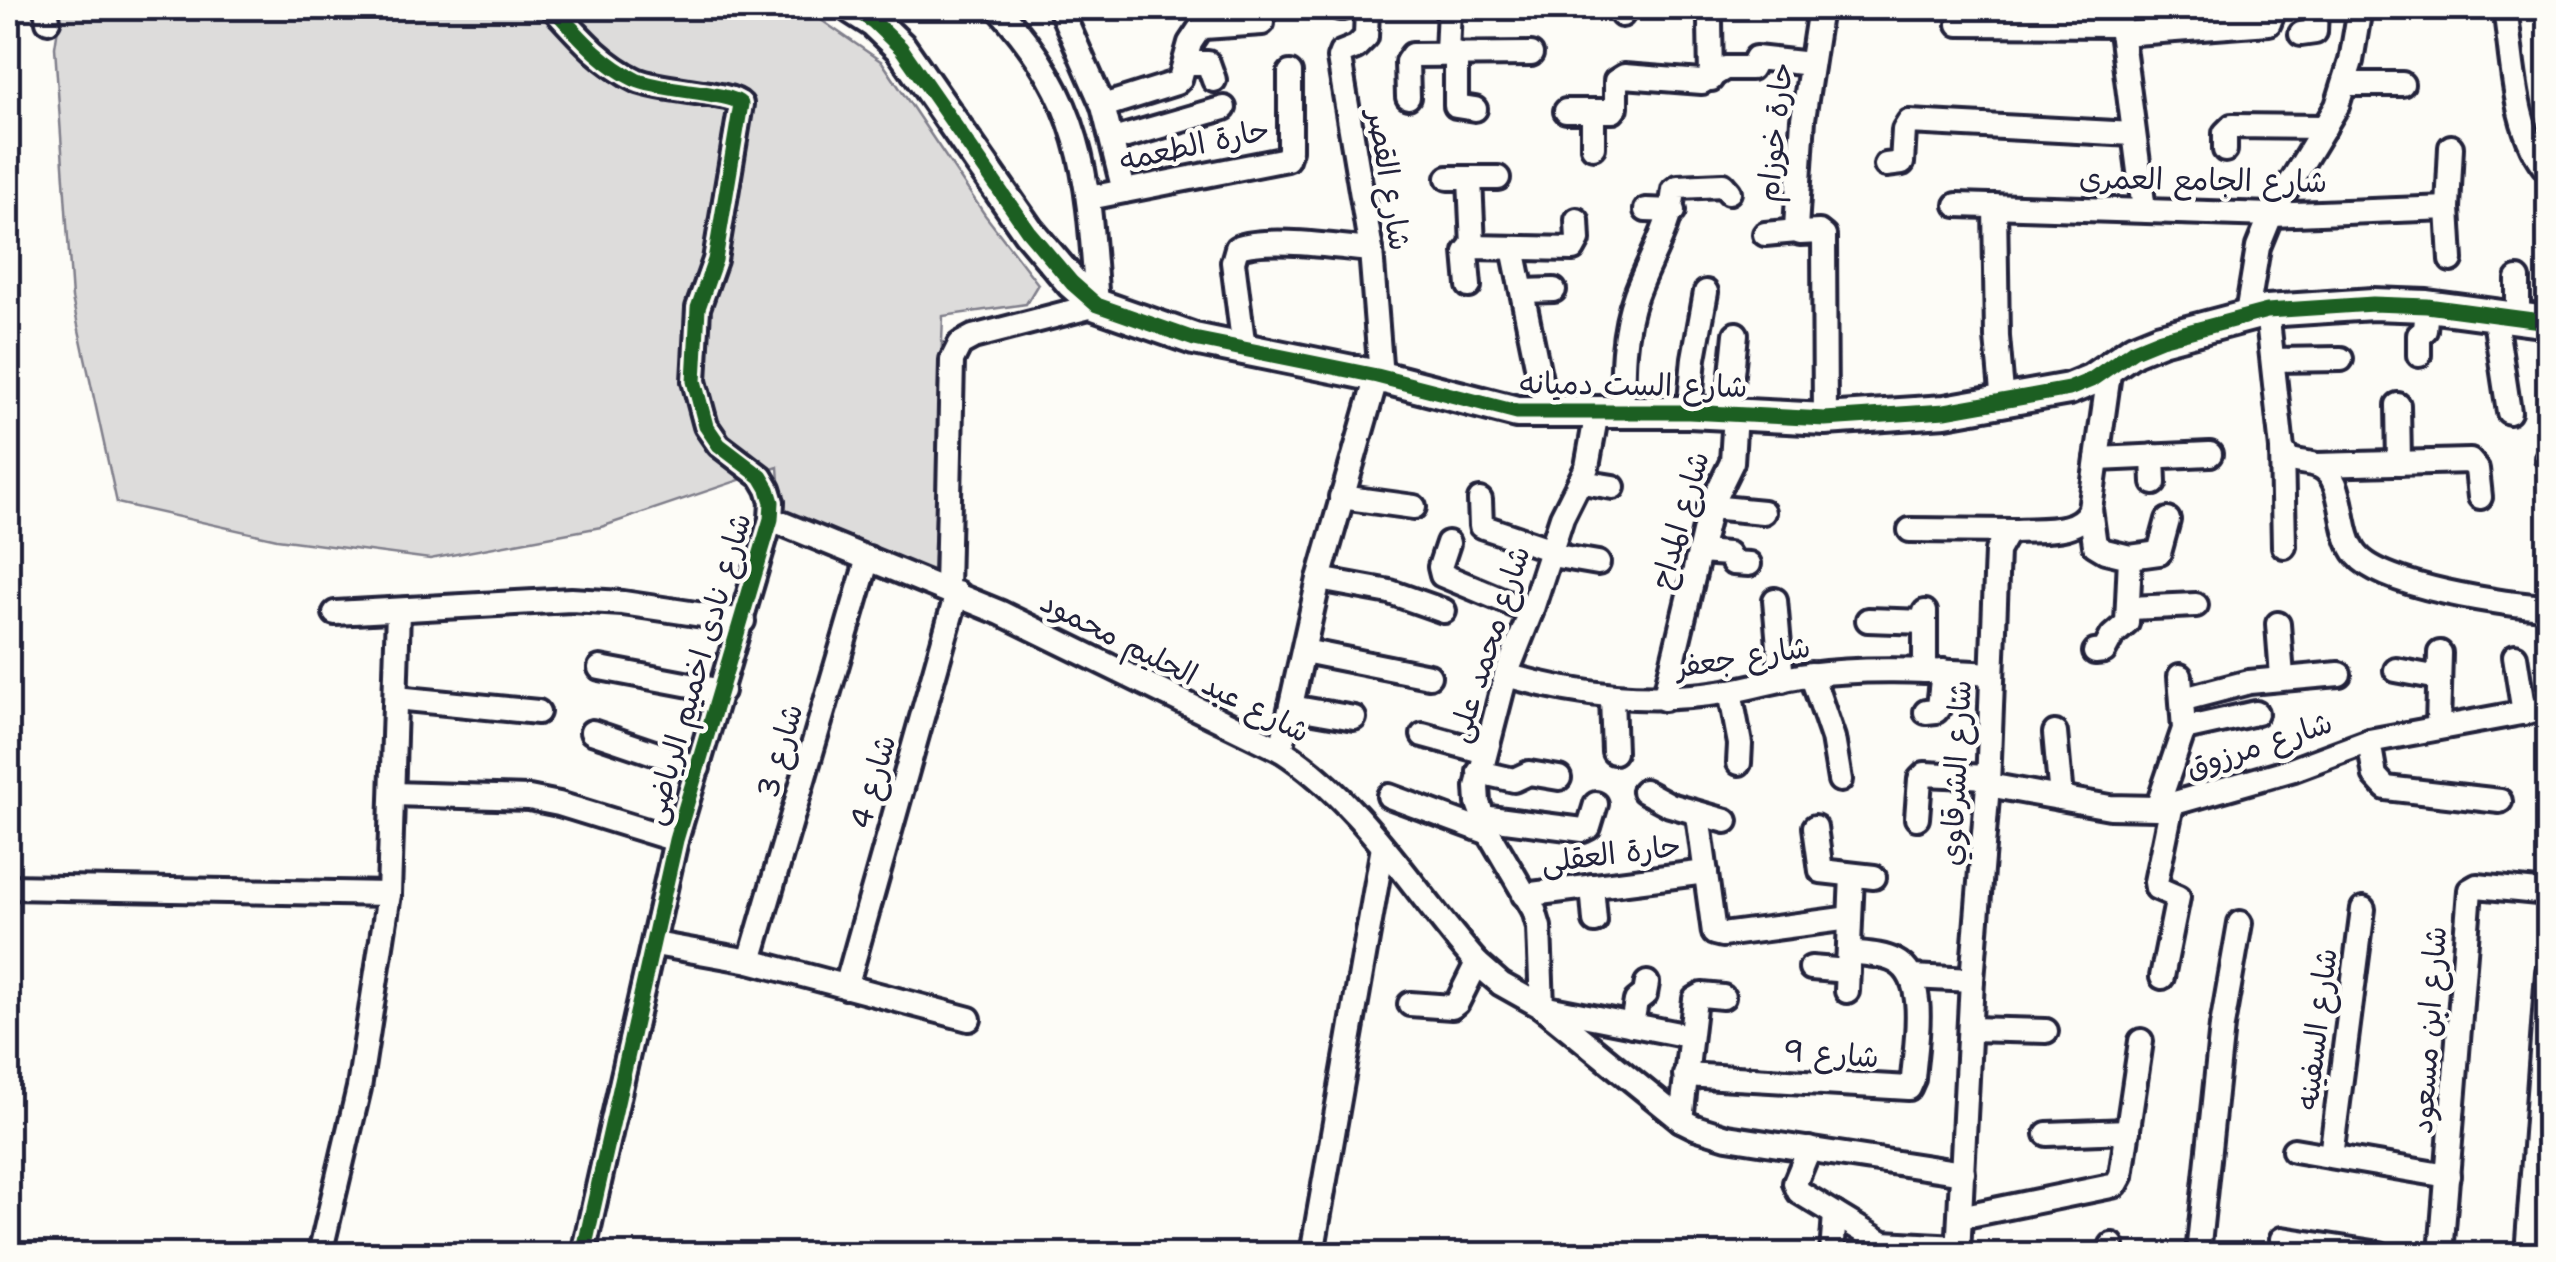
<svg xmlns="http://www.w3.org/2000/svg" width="2556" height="1262" viewBox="0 0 2556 1262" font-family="'Shantell Sans','Playpen Sans Arabic',sans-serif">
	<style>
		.green { fill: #dddcdb; stroke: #807f8b; stroke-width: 2.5 }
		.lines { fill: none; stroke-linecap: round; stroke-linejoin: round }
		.street-casing { stroke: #22223b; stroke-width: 30 }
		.secondary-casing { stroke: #22223b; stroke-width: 38 }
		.street { stroke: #fdfcf7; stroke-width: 22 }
		.secondary { stroke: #fdfcf7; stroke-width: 30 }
		.cycleway-casing { stroke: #fdfcf7; stroke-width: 21 }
		.cycleway { stroke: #1b5e20; stroke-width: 15 }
		.labels { text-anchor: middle; stroke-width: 9; stroke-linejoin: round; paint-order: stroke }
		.street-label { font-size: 30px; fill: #22223b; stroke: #fdfcf7 }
	</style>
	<rect width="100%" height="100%" fill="#fdfcf7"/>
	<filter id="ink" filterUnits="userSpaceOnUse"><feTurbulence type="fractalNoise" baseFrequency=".01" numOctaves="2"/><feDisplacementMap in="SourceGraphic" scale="20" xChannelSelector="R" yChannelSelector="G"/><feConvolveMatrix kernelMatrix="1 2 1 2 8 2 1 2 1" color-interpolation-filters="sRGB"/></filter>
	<g filter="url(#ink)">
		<path class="green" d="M61 8H798L811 13 882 62 985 215 1038 284 1026 304 943 316 933 573 781 512 778 467 601 527 430 559 277 539 117 503 72 298 55 47Z"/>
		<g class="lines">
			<defs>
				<g id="street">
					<path d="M46 8 48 21"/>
					<path d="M553 8C578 35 601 63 636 80 661 91 731 92 741 104L715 260 698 308 694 381 706 426 719 445 761 477 768 489 772 502 771 519 676 840 583 1254"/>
					<path d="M1060 8 1103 106 1124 191"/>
					<path d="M1339 8H1344"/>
					<path d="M1367 8 1366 37 1356 47 1341 53 1339 58 1371 250 1381 377"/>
					<path d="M1820 8 1803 119 1796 228 1800 233 1819 232 1824 236 1825 419"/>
					<path d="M2118 8 2144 210"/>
					<path d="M2505 8C2513 59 2513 133 2548 171"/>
					<path d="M1622 15 1623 8"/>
					<path d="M1710 21 1711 79"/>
					<path d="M1959 24 2120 25"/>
					<path d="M2121 34 2269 23 2272 15"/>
					<path d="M2301 34 2315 32 2316 8"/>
					<path d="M1447 53 1449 8"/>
					<path d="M1456 53V106L1475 109"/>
					<path d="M1185 63H1208L1214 80"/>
					<path d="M2345 84H2402"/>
					<path d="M1408 97 1407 62 1412 55 1531 54"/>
					<path d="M1103 106 1176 83 1180 79 1190 43 1198 31 1204 27 1262 23"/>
					<path d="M1566 111H1613L1616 107V81L1624 76 1702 82 1725 68H1751L1756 58 1811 64"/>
					<path d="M1113 140 1224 108"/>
					<path d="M1593 147V111"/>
					<path d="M2225 150V133L2232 126 2325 127"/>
					<path d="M1886 165 1902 163 1904 130 1909 122 2133 134"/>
					<path d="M1448 178H1498"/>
					<path d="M1470 179 1473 246"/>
					<path d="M1089 198 1287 159 1290 150V73"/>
					<path d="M1957 205 2271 215 2448 208"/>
					<path d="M1995 206 1997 337 2003 403"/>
					<path d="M1646 210 1673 211"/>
					<path d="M1765 234 1797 231"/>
					<path d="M1513 248 1547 414"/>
					<path d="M2451 260 2448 208 2451 147"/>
					<path d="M2518 279V316"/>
					<path d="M1469 286 1466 252 1470 247 1573 249 1578 240 1577 220"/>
					<path d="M1524 291 1554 290"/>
					<path d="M2267 311 2282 449 2289 459C2298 463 2310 462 2319 466 2347 478 2337 532 2357 555 2383 587 2507 605 2548 607"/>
					<path d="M2494 313 2509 412"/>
					<path d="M2247 314 2258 247 2271 215 2337 106 2351 61 2360 8"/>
					<path d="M1244 349 1233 262 1237 248C1266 236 1338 247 1371 250"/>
					<path d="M2419 355V335L2425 330 2427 306"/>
					<path d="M2273 360 2341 359"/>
					<path d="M2398 405 2399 463"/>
					<path d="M1597 412 1587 467 1562 517 1531 612 1506 675 1477 787 1478 803 1489 833 1534 910 1539 927 1542 1007 1689 1036"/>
					<path d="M1623 412C1622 372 1622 332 1636 294 1649 259 1670 228 1674 190L1678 187 1723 185 1729 192"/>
					<path d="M1689 412 1694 358 1706 292"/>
					<path d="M1728 414 1736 334"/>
					<path d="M2282 449 2284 546"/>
					<path d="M2153 456 2154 483"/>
					<path d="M2547 458 2548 457"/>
					<path d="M2097 459 2210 454"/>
					<path d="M2317 465 2470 461 2477 469 2480 497"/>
					<path d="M1582 482 1613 487"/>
					<path d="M1341 497 1414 507"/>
					<path d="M1480 500 1481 526 1552 550"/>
					<path d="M1710 507 1763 512"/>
					<path d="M2090 509 2095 545 2105 551 2130 557 2127 623 2112 636 2104 651 2095 652"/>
					<path d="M771 519 1001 613 1281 750C1363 803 1413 891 1477 963L1501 984 1542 1007 1681 1120 1695 1127 1727 1137 1963 1173"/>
					<path d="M1910 530 2014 531"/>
					<path d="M1448 543 1440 567 1442 575 1531 612"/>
					<path d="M1699 552 1728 554 1733 563 1749 564"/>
					<path d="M1551 555 1598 563"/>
					<path d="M2130 557 2159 553 2168 520"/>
					<path d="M1319 579 1390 592 1444 611"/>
					<path d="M947 589 952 360 960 344 973 337 1097 305C1088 180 1087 106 998 8"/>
					<path d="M1775 600 1782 680"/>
					<path d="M2130 608 2196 605"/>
					<path d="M1925 612V671"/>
					<path d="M335 613 571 600 623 603 743 621"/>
					<path d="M1868 620 1925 622"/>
					<path d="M2278 624 2282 677"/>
					<path d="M1304 651 1429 676"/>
					<path d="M2515 656 2524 713"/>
					<path d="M600 668 722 691"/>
					<path d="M2396 670 2439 678"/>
					<path d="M1811 674 1833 738 1840 780"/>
					<path d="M1506 675C1580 696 1649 704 1725 692 1753 688 1780 678 1808 675 1868 667 1931 671 1992 674"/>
					<path d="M1730 691 1740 744 1739 763"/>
					<path d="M396 698 538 712"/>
					<path d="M1612 698 1614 752"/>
					<path d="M1664 699 1710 507 1732 462 1735 414"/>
					<path d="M2184 699 2249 682 2339 674"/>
					<path d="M1291 707 1354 718"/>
					<path d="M1926 712 1936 711 1939 707 1943 671"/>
					<path d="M2438 727 2440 653"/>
					<path d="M2184 729 2256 713"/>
					<path d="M592 732 698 768"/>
					<path d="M2055 733 2061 798"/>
					<path d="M1423 735 1485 752"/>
					<path d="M2369 741 2375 776 2386 788 2500 801"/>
					<path d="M1281 750 1319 579 1377 376"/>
					<path d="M1479 772 1514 780 1529 773 1559 778"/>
					<path d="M1988 785 2110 807 2157 808 2294 769 2369 741 2548 708"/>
					<path d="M1644 791 1670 805 1726 821"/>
					<path d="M393 794 529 798 559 804 676 840"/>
					<path d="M1389 796 1489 833"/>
					<path d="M2157 808 2184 729 2180 676"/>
					<path d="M1698 815 1714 933 1722 935 1850 918"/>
					<path d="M1482 817 1583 830 1589 827 1596 804"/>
					<path d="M1917 818 1920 779 1925 774 1988 777"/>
					<path d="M1815 827 1821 871 1874 877"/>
					<path d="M1592 886 1595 921"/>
					<path d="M8 887 389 894"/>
					<path d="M1524 895 1706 872"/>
					<path d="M655 944 750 961 969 1019"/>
					<path d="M750 961 868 558"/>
					<path d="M1811 968 1848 971"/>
					<path d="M1912 977 1972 980"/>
					<path d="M2162 977 2178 897 2157 888 2156 882 2172 804"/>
					<path d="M846 987 957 593"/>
					<path d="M1847 991 1852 875"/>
					<path d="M1410 1004 1452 1007 1457 1003 1477 963"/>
					<path d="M1632 1025 1636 1001 1645 994 1647 983"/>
					<path d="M1970 1029 2046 1031"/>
					<path d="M1685 1075 1909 1088 1913 1079C1915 1047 1930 978 1895 961 1882 954 1863 954 1849 952"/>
					<path d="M1681 1120 1695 999 1702 995 1723 997"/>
					<path d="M2047 1134 2128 1131"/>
					<path d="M1809 1149 1795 1183 1799 1192 1883 1243 1958 1247"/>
					<path d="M2294 1150 2448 1176"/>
					<path d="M2331 1156 2363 909"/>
					<path d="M1960 1217 2116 1185 2121 1176 2141 1041"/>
					<path d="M2282 1239 2380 1254"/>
					<path d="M320 1254 359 1088 389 894 398 611"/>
					<path d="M1312 1254 1383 847"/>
					<path d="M1832 1254 1835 1214"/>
					<path d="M1958 1254 1972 980 1988 785 1997 551 2006 535 2014 531C2040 529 2078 535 2090 509L2110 366"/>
					<path d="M2111 1254 2112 1245"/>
					<path d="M2198 1254 2222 1026 2240 923"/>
					<path d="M2441 1254 2470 890 2477 886 2548 893"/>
					<path d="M2527 1254 2548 972"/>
				</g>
				<path id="secondary" d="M852 8 874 22 901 48 1028 231 1072 283 1097 305 1194 339 1377 376 1517 412H1689L1825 419 1945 411 2069 389 2091 380 2134 350 2161 339 2267 311 2373 304 2427 306 2548 322"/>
			</defs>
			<use href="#street" class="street-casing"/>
			<use href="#secondary" class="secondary-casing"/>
			<use href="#street" class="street"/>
			<use href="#secondary" class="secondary"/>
			<defs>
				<g id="cycleway">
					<path d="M553 8C578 35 601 63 636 80 661 91 731 92 741 104L715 260 698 308 694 381 706 426 719 445 761 477 768 489 772 502 771 519 676 840 583 1254"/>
					<path d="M852 8 874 22 901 48 1028 231 1072 283 1097 305 1194 339 1377 376 1517 412H1689L1825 419 1945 411 2069 389 2091 380 2134 350 2161 339 2267 311 2373 304 2427 306 2548 322"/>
				</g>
			</defs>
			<use href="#cycleway" class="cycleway-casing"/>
			<use href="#cycleway" class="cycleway"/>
		</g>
	</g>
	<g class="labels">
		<g class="street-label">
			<text transform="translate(1775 132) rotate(-84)" y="10">حارة خوزام</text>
			<text transform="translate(1194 145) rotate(-12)" y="10">حارة الطعمه</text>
			<text transform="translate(1389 180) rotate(81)" y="10">شارع القصر</text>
			<text transform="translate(2203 180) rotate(1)" y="10">شارع الجامع العمرى</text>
			<text transform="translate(1633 385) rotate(1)" y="10">شارع الست دميانه</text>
			<text transform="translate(1680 520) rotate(-74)" y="10">شارع المداح</text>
			<text transform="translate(1489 644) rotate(-72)" y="10">شارع محمد على</text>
			<text transform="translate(1743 657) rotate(-9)" y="10">شارع جعفر</text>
			<text transform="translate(1175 667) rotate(27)" y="10">شارع عبد الحليم محمود</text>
			<text transform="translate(697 669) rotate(-74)" y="10">شارع نادى اخميم الرياضى</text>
			<text transform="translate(2259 745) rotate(-18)" y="10">شارع مرزوق</text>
			<text transform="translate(780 751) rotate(-74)" y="10">شارع 3</text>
			<text transform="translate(1956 773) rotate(-87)" y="10">شارع الشرقاوي</text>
			<text transform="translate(873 782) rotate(-74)" y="10">شارع 4</text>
			<text transform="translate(1611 854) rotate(-7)" y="10">حارة العقلى</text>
			<text transform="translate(2317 1029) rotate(-83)" y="10">شارع السفينه</text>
			<text transform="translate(2429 1030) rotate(-86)" y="10">شارع ابن مسعود</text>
			<text transform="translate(1831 1054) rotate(4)" y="10">شارع 9</text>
		</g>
	</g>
	<rect width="2556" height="1262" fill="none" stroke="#fdfcf7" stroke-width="40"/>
	<rect x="20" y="20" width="2516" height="1222" fill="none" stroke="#22223b" stroke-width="4" filter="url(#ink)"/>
</svg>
